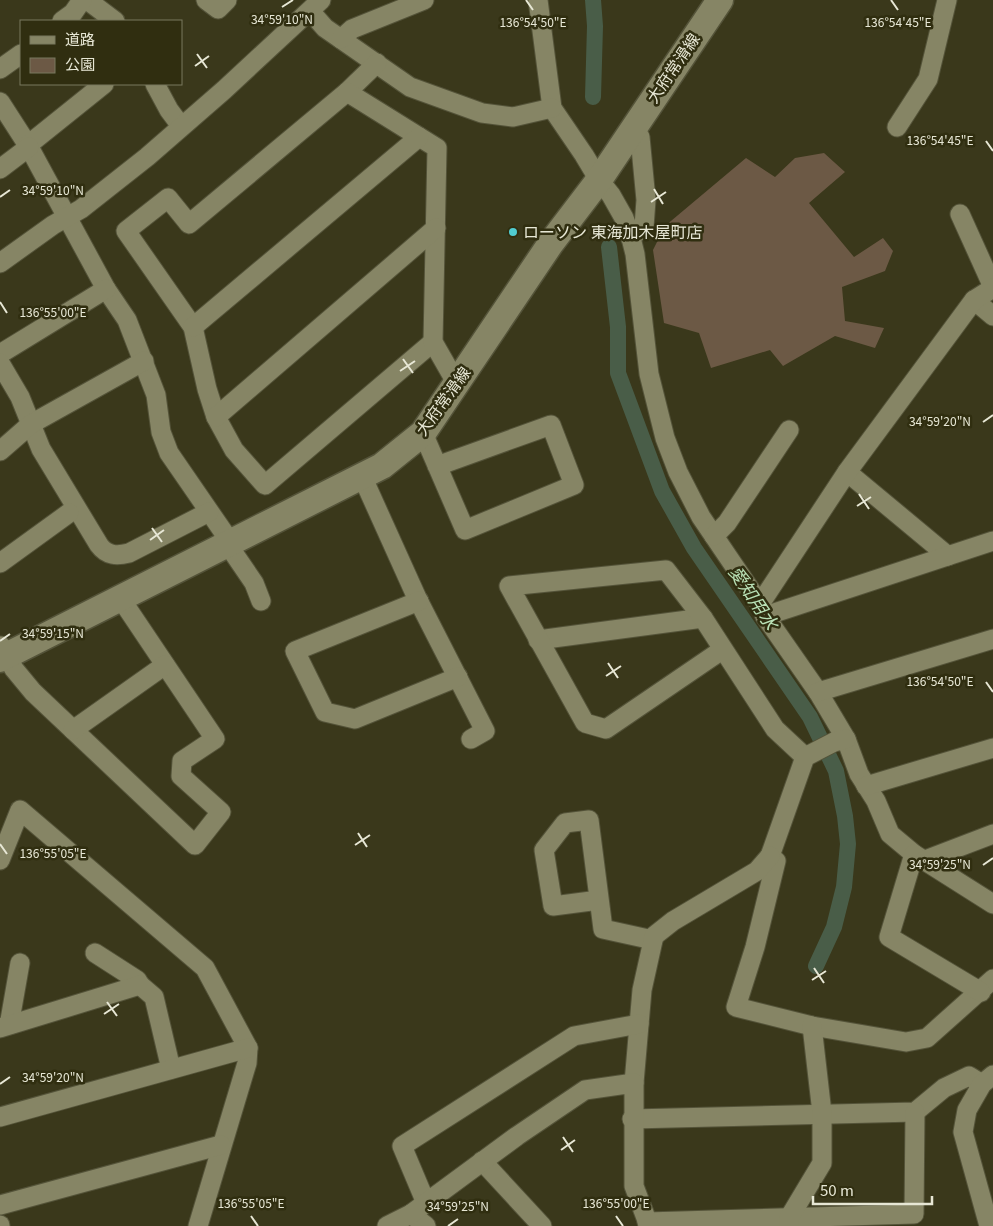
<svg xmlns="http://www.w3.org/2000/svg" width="993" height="1226" viewBox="0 0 993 1226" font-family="Georgia,'Noto Sans JP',serif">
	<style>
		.green { fill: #6c5945 }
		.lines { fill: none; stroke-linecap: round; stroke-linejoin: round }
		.canal { stroke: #495d48; stroke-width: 16 }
		.street-casing { stroke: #545339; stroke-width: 21 }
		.secondary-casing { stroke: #545339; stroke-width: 29 }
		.street { stroke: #868565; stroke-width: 19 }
		.secondary { stroke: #868565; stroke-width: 26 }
		.ticks { fill: none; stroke: #e7e7d5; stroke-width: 2 }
		.poi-dot { fill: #51ccd1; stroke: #302e10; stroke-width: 2 }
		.labels { text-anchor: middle; stroke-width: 5; stroke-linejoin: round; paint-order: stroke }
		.street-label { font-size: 16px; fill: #e7e7d5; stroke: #302e10 }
		.poi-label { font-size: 16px; fill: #e7e7d5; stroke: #302e10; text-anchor: start }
		.water-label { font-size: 18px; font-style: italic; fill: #b9e1b6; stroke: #302e10 }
		.ticks-label { font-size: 12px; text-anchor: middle; fill: #e7e7d5; stroke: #302e10; stroke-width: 5; stroke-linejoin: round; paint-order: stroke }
	</style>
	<rect width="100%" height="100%" fill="#3a381b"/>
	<path class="green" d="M824 153 845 172 809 203 854 257 883 238 893 251 885 271 842 287 845 321 884 328 875 348 835 336 783 366 770 350 711 368 699 333 664 323 653 250 665 226 746 158 775 177 795 158Z"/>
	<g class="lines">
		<g class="canal">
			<path d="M593 97 595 26 593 0"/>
			<path d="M609 247 618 327V373L662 491 694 548 810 717 836 771 845 816 848 844 844 887 834 927 816 966"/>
		</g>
		<defs>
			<g id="street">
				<path d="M87 0 115 21"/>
				<path d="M206 0 218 9 227 0"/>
				<path d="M538 0 552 108 584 155 599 180 611 195 624 218 630 234 635 254 649 374 665 438 678 472 701 517 760 604 765 616 818 692 846 739 859 774 876 801 890 834 914 854 993 904"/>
				<path d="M310 11 325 28 410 87 482 113 513 117 552 108"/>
				<path d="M62 21 73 13 82 0"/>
				<path d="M341 39 352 29 424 0"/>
				<path d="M377 63 347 92 189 224 168 198 126 231 193 327 207 389 216 417 234 450 265 485 433 342"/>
				<path d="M0 69 21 54"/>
				<path d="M155 84 169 110 181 126"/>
				<path d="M347 92 437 148 433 342 457 384"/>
				<path d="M0 102 29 147 106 289 127 320 156 395 161 432 169 453 231 543"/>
				<path d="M897 127 928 79 947 0"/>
				<path d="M28 145 104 84"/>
				<path d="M0 169 29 147"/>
				<path d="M960 214 993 287"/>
				<path d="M630 237 644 227 646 200 640 137 632 129"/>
				<path d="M0 263 53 225 81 209 147 157 224 90 321 0"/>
				<path d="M974 300 993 316"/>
				<path d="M193 327 419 137"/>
				<path d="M0 354 106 289"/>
				<path d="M0 363 20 397 41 449 99 545C107 556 117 556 129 553L209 512"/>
				<path d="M216 417 436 228"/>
				<path d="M423 433 465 530 574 485 551 425 437 466"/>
				<path d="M0 451 31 424 144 361"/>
				<path d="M847 472 948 556"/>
				<path d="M362 476 417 598 485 731 471 739"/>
				<path d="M714 536 727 523 789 430"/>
				<path d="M228 545 254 583 261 601"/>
				<path d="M0 563 69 513"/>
				<path d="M419 601 295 651 325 712 355 719 458 677"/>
				<path d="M760 604 847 472 974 300 993 288"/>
				<path d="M765 616 993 541"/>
				<path d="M538 640 703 618"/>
				<path d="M1 646 14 669 33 692 195 845 221 812 181 776 182 761 215 739 121 599"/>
				<path d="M722 650 606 729 585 723 509 586 666 570 703 618 775 729 805 757"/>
				<path d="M818 692 993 639"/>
				<path d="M73 730 165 665"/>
				<path d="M846 739 834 742 805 757 770 856 776 861 755 947 736 1007 812 1026 906 1042 927 1038 993 979"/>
				<path d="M866 786 993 748"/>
				<path d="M914 854 889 937 981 992"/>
				<path d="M0 860 20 810 205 968 248 1048 247 1063 198 1226"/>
				<path d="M925 860 993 834"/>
				<path d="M599 900 553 906 544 850 565 823 589 820 603 929 653 940"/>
				<path d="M95 953 137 980 140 985"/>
				<path d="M11 1024 10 1020 20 963"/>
				<path d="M0 1028 140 985 154 997 171 1069"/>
				<path d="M634 1083 642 990 654 936 673 921 757 871 770 856"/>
				<path d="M0 1117 248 1048"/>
				<path d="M632 1119 915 1112 944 1088 969 1076 982 1084"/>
				<path d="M482 1161 542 1226"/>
				<path d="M426 1203 402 1146 574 1036 639 1024"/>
				<path d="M0 1205 221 1145"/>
				<path d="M411 1214 426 1226"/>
				<path d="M647 1222 914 1214 915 1112"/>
				<path d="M0 1225V1226"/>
				<path d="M387 1226 411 1214 517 1136 585 1090 634 1083V1186L649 1226"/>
				<path d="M789 1226V1218L822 1163V1113L812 1026"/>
				<path d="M989 1226 963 1132 967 1110 982 1084 993 1075"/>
			</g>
			<path id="secondary" d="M0 659 382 466 423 433 551 243 599 180 720 0"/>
		</defs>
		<use href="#street" class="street-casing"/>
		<use href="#secondary" class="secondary-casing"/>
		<use href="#street" class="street"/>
		<use href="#secondary" class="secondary"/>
	</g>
	<path class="ticks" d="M526 0 533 10M891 0 898 10M282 7 293 0M197 54 207 68M195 66 209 56M986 141 993 151M654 189 663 204M0 197 10 190M651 202 666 192M0 302 7 313M403 359 413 373M400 371 415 361M983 422 993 415M859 494 869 509M857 506 871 497M152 528 162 542M150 540 164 530M0 641 10 634M608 663 618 678M606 676 621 666M986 682 993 692M358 833 367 847M0 844 7 854M355 845 370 835M983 865 993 858M814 968 824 983M812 980 826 971M107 1002 117 1016M104 1014 119 1004M0 1084 10 1077M563 1137 573 1152M561 1150 575 1140M251 1216 258 1226M616 1216 623 1226M448 1226 458 1219"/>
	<circle class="poi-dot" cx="513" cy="232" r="5"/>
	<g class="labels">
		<g class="street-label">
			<text transform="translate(673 68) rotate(-56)" y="6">大府常滑線</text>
			<text transform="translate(443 401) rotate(-54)" y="6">大府常滑線</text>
		</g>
		<g class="poi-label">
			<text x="523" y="238">ローソン 東海加木屋町店</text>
		</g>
		<g class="water-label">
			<text transform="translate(753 598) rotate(56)" y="6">愛知用水</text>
		</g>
	</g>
	<g class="ticks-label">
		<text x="282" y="24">34°59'10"N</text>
		<text x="898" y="27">136°54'45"E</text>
		<text x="533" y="27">136°54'50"E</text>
		<text x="940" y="145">136°54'45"E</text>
		<text x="53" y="195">34°59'10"N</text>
		<text x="53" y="317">136°55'00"E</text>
		<text x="940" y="426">34°59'20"N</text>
		<text x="53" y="638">34°59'15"N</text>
		<text x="940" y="686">136°54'50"E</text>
		<text x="53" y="858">136°55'05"E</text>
		<text x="940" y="869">34°59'25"N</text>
		<text x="53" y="1082">34°59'20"N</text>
		<text x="251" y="1208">136°55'05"E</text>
		<text x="616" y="1208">136°55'00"E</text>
		<text x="458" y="1211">34°59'25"N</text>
	</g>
	<rect x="20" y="20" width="162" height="65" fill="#302e10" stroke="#79785f"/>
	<rect x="30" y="36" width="25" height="8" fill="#868565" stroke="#79785f"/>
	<text x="65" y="45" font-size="15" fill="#e7e7d5">道路</text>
	<rect x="30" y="58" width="25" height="15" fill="#6c5945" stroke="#79785f"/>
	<text x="65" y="70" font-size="15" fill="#e7e7d5">公園</text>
	<path d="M813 1196v8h119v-8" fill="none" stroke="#e7e7d5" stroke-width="2.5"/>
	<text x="820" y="1196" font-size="15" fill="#e7e7d5" stroke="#302e10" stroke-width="4" paint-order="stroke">50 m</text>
</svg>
